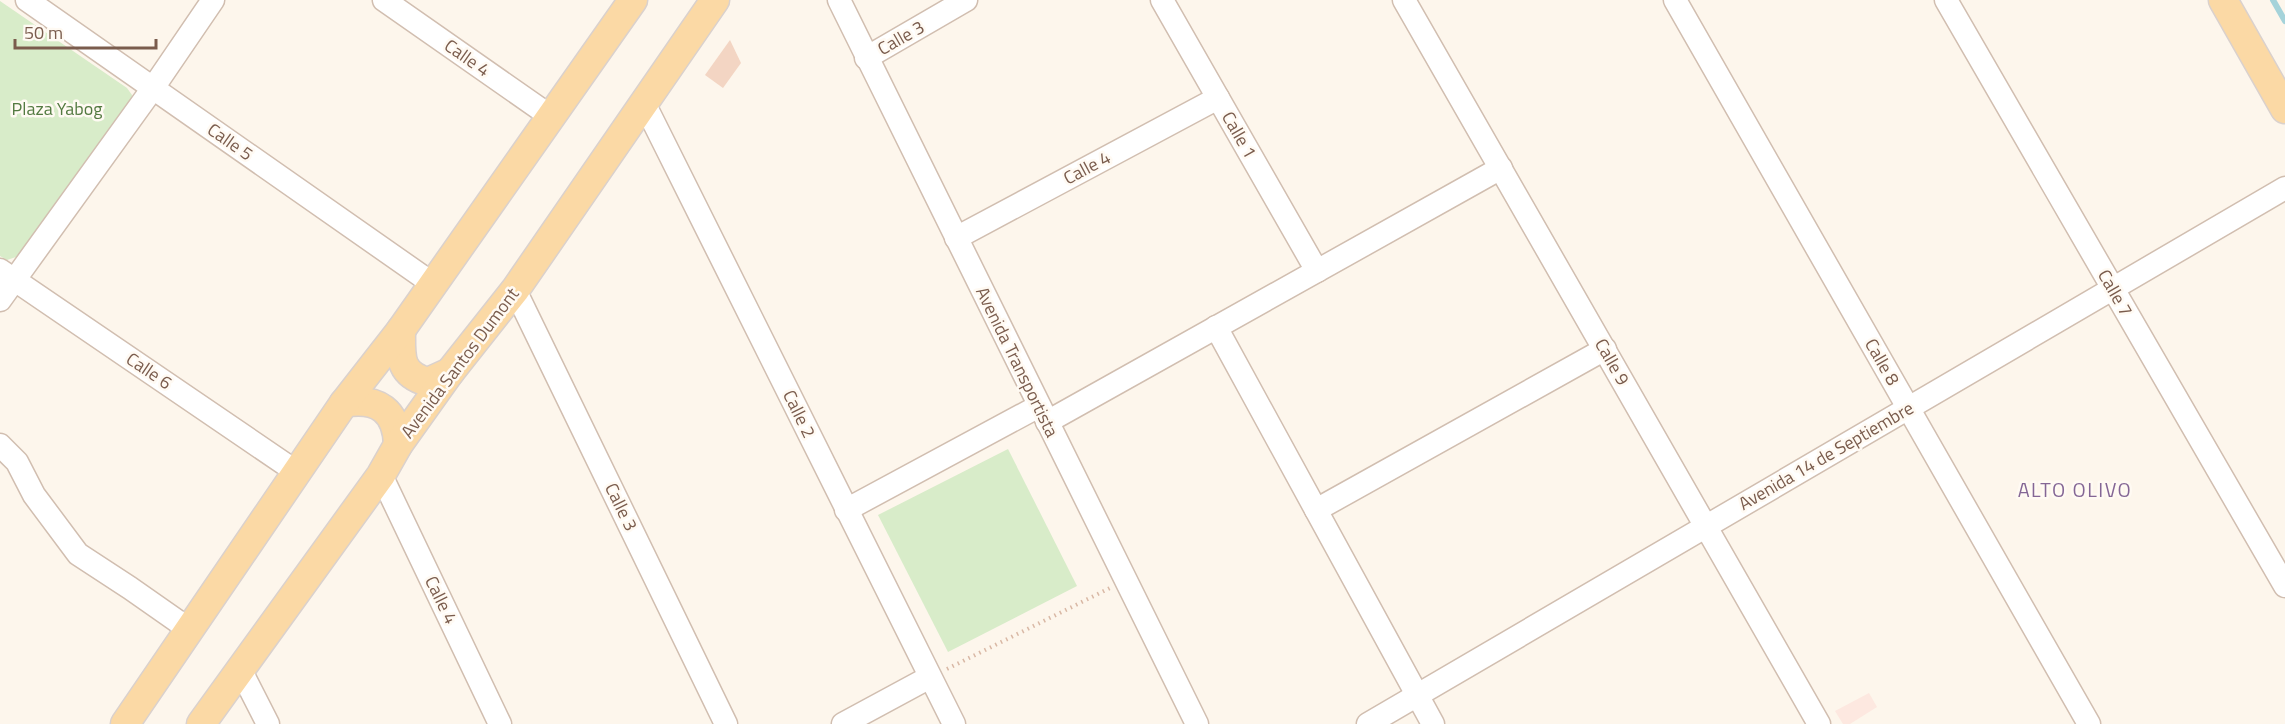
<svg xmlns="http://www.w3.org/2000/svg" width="2285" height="724" viewBox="0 0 2285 724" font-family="'Titillium Web',sans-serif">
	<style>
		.commercial { fill: #fde8e0 }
		.green { fill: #d8ecc9 }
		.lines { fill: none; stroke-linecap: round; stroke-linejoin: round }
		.stream { stroke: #a5d3da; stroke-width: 6 }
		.building { fill: #f3d5c3 }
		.minor-casing { stroke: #d1beb0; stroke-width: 25 }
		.major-casing { stroke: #dad1cd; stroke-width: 31 }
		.path { stroke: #d9b8a5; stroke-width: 4; stroke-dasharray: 1.5 4.5; stroke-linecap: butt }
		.minor { stroke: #fff; stroke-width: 22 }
		.major { stroke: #fbd9a5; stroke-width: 28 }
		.labels { text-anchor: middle; stroke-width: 5; stroke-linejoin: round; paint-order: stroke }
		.street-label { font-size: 18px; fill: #7a5c4d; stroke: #fffaf3 }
		.park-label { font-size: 18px; fill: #537a41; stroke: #fffaf3 }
		.neighbourhood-label { font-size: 20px; letter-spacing: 1.5px; fill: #846695; stroke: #fffaf3 }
	</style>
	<rect width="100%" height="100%" fill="#fdf6ec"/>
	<path class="commercial" d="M1869 693 1877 707 1850 724H1843L1835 711Z"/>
	<g class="green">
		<path d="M0 1 127 88 132 95 131 106 23 250 16 257 7 260 0 256Z"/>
		<path d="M1008 449 1077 586 948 652 878 515Z"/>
	</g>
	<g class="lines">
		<path class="stream" d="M2273 0 2285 21"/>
	</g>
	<path class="building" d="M730 40 741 63 723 88 705 75Z"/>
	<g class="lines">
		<defs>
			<g id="minor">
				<path d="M27 0 433 284"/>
				<path d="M384 0 550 116"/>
				<path d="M839 0 1197 724"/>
				<path d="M1162 0 1317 271"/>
				<path d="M1404 0 1819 724"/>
				<path d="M1675 0 2089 724"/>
				<path d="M1946 0 2285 586"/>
				<path d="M866 58 966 0"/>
				<path d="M644 103 954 724"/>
				<path d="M956 238 1218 98"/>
				<path d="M0 270 298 473"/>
				<path d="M515 290 726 724"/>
				<path d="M0 300 153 88 213 0"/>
				<path d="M1216 327 1433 724"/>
				<path d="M1047 422 1501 168"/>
				<path d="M0 445 17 462 34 495 78 554 130 588 190 630"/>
				<path d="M381 475 500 724"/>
				<path d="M846 510 1039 406"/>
				<path d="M1316 510 1605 349"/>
				<path d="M241 671 268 724"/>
				<path d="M843 724 930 677"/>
				<path d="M1368 724 2285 188"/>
			</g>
			<g id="major">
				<path d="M2223 0 2285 109"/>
				<path d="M401 330C401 356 398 374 428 382L450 372"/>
				<path d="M344 403C378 397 397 411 398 445"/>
				<path d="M125 724 344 403 401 330 633 0"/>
				<path d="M201 724 381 475 398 445 450 372 515 290 715 0"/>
			</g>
		</defs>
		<use href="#minor" class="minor-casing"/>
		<use href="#major" class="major-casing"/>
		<path class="path" d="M947 669 1110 588"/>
		<use href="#minor" class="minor"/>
		<use href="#major" class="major"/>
	</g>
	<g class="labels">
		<g class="street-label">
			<text transform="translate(901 38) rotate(-30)" y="6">Calle 3</text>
			<text transform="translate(467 58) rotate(35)" y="6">Calle 4</text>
			<text transform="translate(1239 135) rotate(60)" y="6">Calle 1</text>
			<text transform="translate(230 142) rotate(35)" y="6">Calle 5</text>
			<text transform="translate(1087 168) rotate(-28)" y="6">Calle 4</text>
			<text transform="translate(2115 293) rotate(60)" y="6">Calle 7</text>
			<text transform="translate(1017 362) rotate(64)" y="6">Avenida Transportista</text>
			<text transform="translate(1612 362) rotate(60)" y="6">Calle 9</text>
			<text transform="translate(1882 362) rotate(60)" y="6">Calle 8</text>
			<text transform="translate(460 363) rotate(-53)" y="6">Avenida Santos Dumont</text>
			<text transform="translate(149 371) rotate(34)" y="6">Calle 6</text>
			<text transform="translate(799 414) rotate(64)" y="6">Calle 2</text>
			<text transform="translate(1826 456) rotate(-30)" y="6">Avenida 14 de Septiembre</text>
			<text transform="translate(621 507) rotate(64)" y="6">Calle 3</text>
			<text transform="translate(441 600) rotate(64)" y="6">Calle 4</text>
		</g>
		<g class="park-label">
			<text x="57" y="115">Plaza Yabog</text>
		</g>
		<g class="neighbourhood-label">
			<text x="2075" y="497">ALTO OLIVO</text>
		</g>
	</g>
	<path d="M15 39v9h141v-9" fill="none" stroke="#7a5c4d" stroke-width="3"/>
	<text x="24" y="39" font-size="18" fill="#7a5c4d" stroke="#fffaf3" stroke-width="4.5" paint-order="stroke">50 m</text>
</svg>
